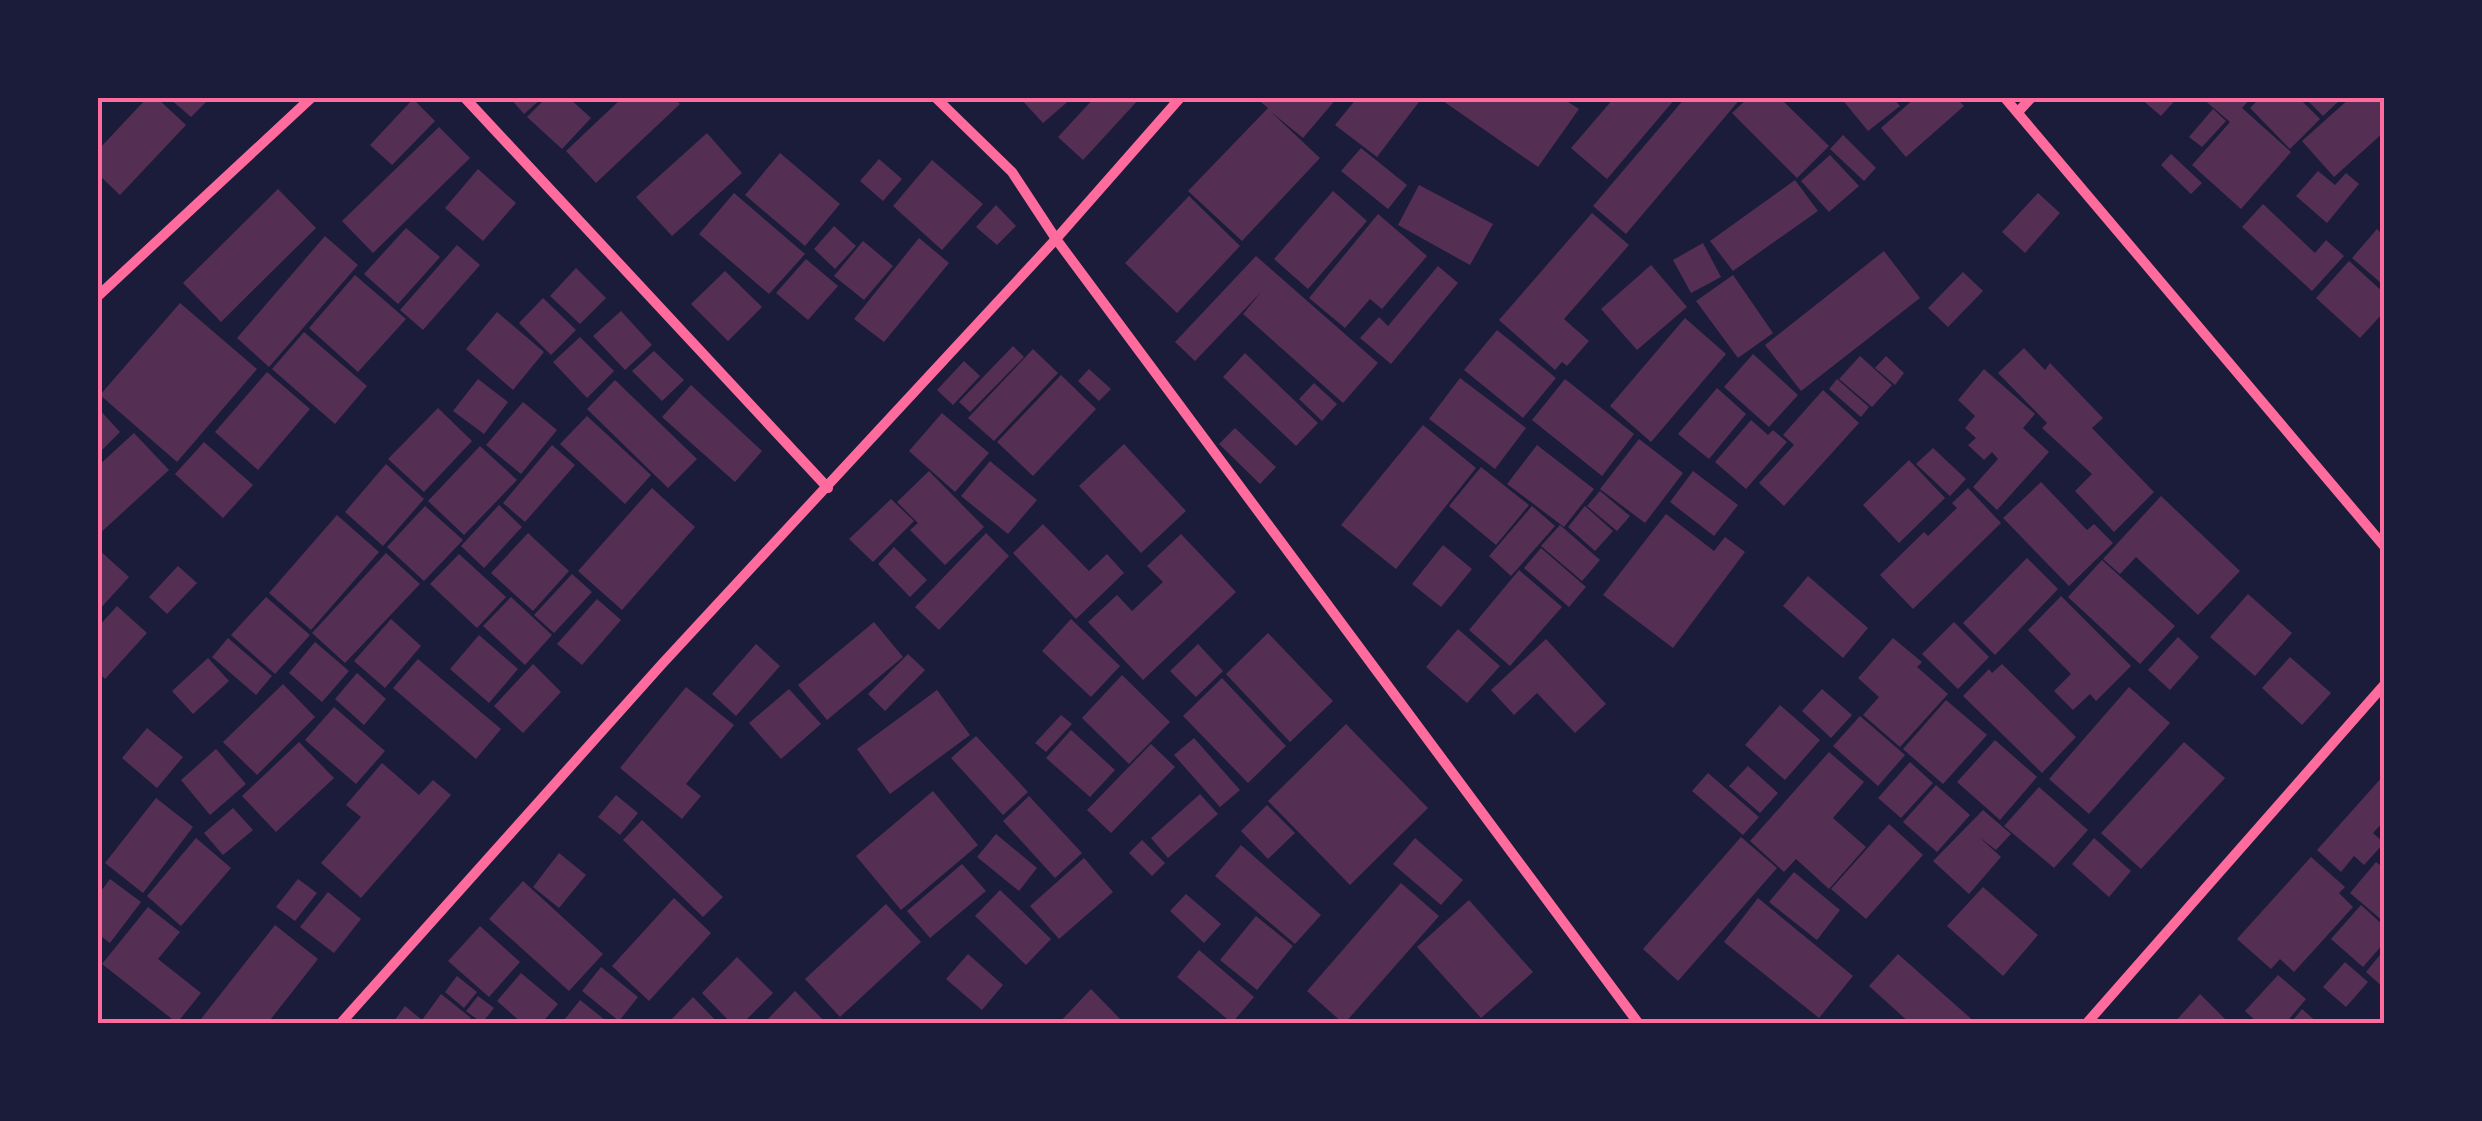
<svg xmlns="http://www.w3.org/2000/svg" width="2482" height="1121" viewBox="0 0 2482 1121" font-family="'Fira Sans Condensed',sans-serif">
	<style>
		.building { fill: #542f53 }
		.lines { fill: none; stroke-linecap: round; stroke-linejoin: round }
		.minor { stroke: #ff6b9d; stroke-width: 10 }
		.neatline { fill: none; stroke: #ff6b9d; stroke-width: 4 }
	</style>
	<rect width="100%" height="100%" fill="#1b1b3a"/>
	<g class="building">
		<path d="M147 98H157L186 125 120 195 98 174V150Z"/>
		<path d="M169 98H210L191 117Z"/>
		<path d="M510 98H542L524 114Z"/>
		<path d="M546 98H569L591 118 562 149 527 117Z"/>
		<path d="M622 98H674L680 104 596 183 566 151Z"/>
		<path d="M1020 98H1072L1043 123Z"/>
		<path d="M1094 98H1140L1083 160 1058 137Z"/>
		<path d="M1256 98H1337L1303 138 1270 111 1320 158 1242 241 1188 191 1268 108Z"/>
		<path d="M1357 98H1422L1377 157 1335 125Z"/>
		<path d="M1445 98H1562L1579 109 1538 167 1443 101Z"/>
		<path d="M1614 98 1675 99 1607 179 1571 148Z"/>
		<path d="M1685 98H1741L1626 234 1593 206Z"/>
		<path d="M1748 98H1780L1829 146 1797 178 1732 113Z"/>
		<path d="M1841 98H1893L1900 106 1868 131Z"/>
		<path d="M1915 98H1956L1964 106 1906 157 1881 128Z"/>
		<path d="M2140 98H2177L2161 116Z"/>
		<path d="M2202 98H2251L2242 108 2291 152 2241 209 2192 165 2230 122Z"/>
		<path d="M2260 98H2299L2320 119 2290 149 2250 108Z"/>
		<path d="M2305 98H2342L2323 116Z"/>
		<path d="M2350 98H2378L2384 105V132L2334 177 2302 141Z"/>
		<path d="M413 99 435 121 392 165 370 145Z"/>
		<path d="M2213 109 2226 121 2202 147 2189 137Z"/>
		<path d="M439 127 470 158 373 253 342 221Z"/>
		<path d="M707 133 742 173 672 236 636 197Z"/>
		<path d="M1843 135 1876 168 1864 181 1830 149Z"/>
		<path d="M1361 148 1407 185 1388 209 1341 171Z"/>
		<path d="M780 153 840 204 805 246 745 195Z"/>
		<path d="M2171 154 2202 183 2191 194 2161 165Z"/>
		<path d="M1830 155 1859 186 1829 212 1801 181Z"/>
		<path d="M879 159 902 179 883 201 860 181Z"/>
		<path d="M932 160 983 204 942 250 893 206Z"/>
		<path d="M478 169 516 203 483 241 445 208Z"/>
		<path d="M2318 171 2335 185 2346 173 2359 184 2327 223 2296 196Z"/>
		<path d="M1795 180 1818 211 1733 271 1710 241Z"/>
		<path d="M1419 185 1493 224 1470 265 1398 225Z"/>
		<path d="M278 189 316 228 221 322 183 283Z"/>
		<path d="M1333 191 1367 221 1308 289 1274 259Z"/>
		<path d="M734 193 805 254 769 294 699 234Z"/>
		<path d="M2038 193 2060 213 2025 253 2002 232Z"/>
		<path d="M1189 196 1240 246 1177 313 1125 263Z"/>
		<path d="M2263 204 2315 253 2326 240 2344 256 2312 291 2242 227Z"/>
		<path d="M996 205 1016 226 997 245 976 227Z"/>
		<path d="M1592 213 1629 245 1564 319 1589 341 1567 366 1562 362 1555 370 1499 320Z"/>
		<path d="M1378 214 1427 256 1382 309 1370 299 1345 328 1309 298Z"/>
		<path d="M834 226 856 246 835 269 814 249Z"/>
		<path d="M406 228 440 257 398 304 364 274Z"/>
		<path d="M2377 229 2384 236V279L2381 283 2352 258Z"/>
		<path d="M325 236 358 265 269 367 237 338Z"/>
		<path d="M919 238 949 263 884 342 854 319Z"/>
		<path d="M863 241 893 266 864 300 834 276Z"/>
		<path d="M1703 243 1721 277 1691 293 1673 260Z"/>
		<path d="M457 245 480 265 423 330 400 310Z"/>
		<path d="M1884 251 1920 298 1801 391 1765 345Z"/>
		<path d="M1256 256 1378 363 1343 403 1243 314 1262 291 1195 361 1175 342Z"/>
		<path d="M806 259 838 286 808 320 776 293Z"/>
		<path d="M2349 261 2384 293V312L2360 338 2316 298Z"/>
		<path d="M1651 265 1687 307 1637 350 1601 309Z"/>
		<path d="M1438 266 1458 283 1391 364 1360 338 1379 317 1388 326Z"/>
		<path d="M576 268 606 298 580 324 550 296Z"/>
		<path d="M725 271 762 307 728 341 691 304Z"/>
		<path d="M1963 272 1983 291 1948 327 1928 308Z"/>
		<path d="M355 275 406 319 358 372 309 328Z"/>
		<path d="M1733 275 1773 333 1738 358 1696 301Z"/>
		<path d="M543 298 576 330 551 355 519 323Z"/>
		<path d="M180 303 257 369 177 462 100 395Z"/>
		<path d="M621 311 652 345 625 370 593 336Z"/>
		<path d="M497 312 544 352 513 390 466 349Z"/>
		<path d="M1685 318 1726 354 1651 442 1610 406Z"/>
		<path d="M1497 330 1556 378 1523 418 1464 370Z"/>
		<path d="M304 332 367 386 335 424 272 369Z"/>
		<path d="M580 337 614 371 587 398 553 362Z"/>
		<path d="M1013 346 1024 357 970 412 959 402Z"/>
		<path d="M2024 348 2045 370 2050 363 2103 418 2092 428 2154 492 2114 532 2075 491 2092 474 2042 428 2047 423 1998 373Z"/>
		<path d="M1033 349 1058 373 994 441 968 418Z"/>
		<path d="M654 351 684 380 662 401 632 371Z"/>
		<path d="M1245 353 1318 423 1296 446 1223 377Z"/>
		<path d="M1753 354 1798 395 1769 427 1724 387Z"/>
		<path d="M1860 356 1892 385 1872 407 1839 379Z"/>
		<path d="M1886 356 1904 373 1895 385 1875 368Z"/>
		<path d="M964 361 980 376 953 405 937 390Z"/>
		<path d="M1089 369 1111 389 1099 401 1078 381Z"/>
		<path d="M1984 369 2035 414 2023 428 2049 452 1997 510 1973 487 1998 459 1992 452 1984 460 1968 445 1976 438 1965 428 1975 416 1958 400Z"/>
		<path d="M267 372 310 409 258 470 215 432Z"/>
		<path d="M1061 375 1096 409 1033 476 997 442Z"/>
		<path d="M1460 378 1526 428 1495 469 1429 419Z"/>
		<path d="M478 379 508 402 484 434 453 411Z"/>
		<path d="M1565 379 1634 434 1602 476 1532 420Z"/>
		<path d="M1837 379 1869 407 1861 417 1829 389Z"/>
		<path d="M615 380 697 459 668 488 587 409Z"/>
		<path d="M1314 383 1337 404 1322 421 1299 399Z"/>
		<path d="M691 385 762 451 735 482 662 417Z"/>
		<path d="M1717 388 1746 414 1709 459 1678 434Z"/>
		<path d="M1823 390 1859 423 1784 506 1759 483 1794 445 1783 435Z"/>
		<path d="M523 402 557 430 521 474 486 445Z"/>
		<path d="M98 408 120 432 98 454Z"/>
		<path d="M438 408 472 441 424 492 388 459Z"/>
		<path d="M942 413 989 453 955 492 909 451Z"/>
		<path d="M587 416 651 475 625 504 560 444Z"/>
		<path d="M1751 420 1768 435 1773 430 1787 442 1746 489 1715 462Z"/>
		<path d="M1423 425 1476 468 1396 569 1341 525Z"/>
		<path d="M1235 428 1276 467 1260 484 1219 444Z"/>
		<path d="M134 433 169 470 98 535V466Z"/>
		<path d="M1639 439 1683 473 1645 523 1600 489Z"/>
		<path d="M204 442 253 485 223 518 175 474Z"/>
		<path d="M1124 444 1186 511 1141 553 1079 486Z"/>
		<path d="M552 445 575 465 525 522 503 503Z"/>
		<path d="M1537 445 1594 489 1564 527 1507 484Z"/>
		<path d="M480 446 517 480 464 535 428 501Z"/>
		<path d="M1933 448 1966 479 1950 496 1916 464Z"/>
		<path d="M1909 460 1945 498 1899 543 1863 505Z"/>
		<path d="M990 461 1037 500 1008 534 961 496Z"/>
		<path d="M386 464 424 499 383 546 345 512Z"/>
		<path d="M1481 467 1529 505 1496 545 1449 506Z"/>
		<path d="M929 471 984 527 945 565 910 530 918 523 897 502Z"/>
		<path d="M1693 471 1738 505 1714 536 1670 502Z"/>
		<path d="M2041 482 2087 530 2094 524 2113 543 2069 586 2003 518Z"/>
		<path d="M652 488 695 527 622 610 578 571Z"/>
		<path d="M1968 488 2001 523 1913 609 1880 575 1924 532 1928 536 1957 508 1952 503Z"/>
		<path d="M1600 491 1630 516 1617 531 1587 506Z"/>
		<path d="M2161 496 2240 571 2198 615 2136 557 2120 574 2103 559Z"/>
		<path d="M891 499 914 521 873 562 849 539Z"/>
		<path d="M499 505 522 527 484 568 461 546Z"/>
		<path d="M425 506 463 540 424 581 387 547Z"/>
		<path d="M1532 506 1555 526 1511 576 1489 556Z"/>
		<path d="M1585 506 1613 531 1595 551 1568 527Z"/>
		<path d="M1666 514 1714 551 1725 537 1745 552 1673 648 1603 595Z"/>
		<path d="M337 515 379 552 311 630 269 593Z"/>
		<path d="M1043 524 1089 571 1107 554 1124 573 1076 619 1013 553Z"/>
		<path d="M1560 525 1600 560 1582 581 1541 546Z"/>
		<path d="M528 533 569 571 533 611 491 573Z"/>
		<path d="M986 533 1009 556 939 630 915 607Z"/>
		<path d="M1181 534 1236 592 1143 680 1088 622 1117 595 1132 611 1163 582 1147 566Z"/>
		<path d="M1443 545 1472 569 1441 607 1412 584Z"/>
		<path d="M894 547 927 580 910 597 878 564Z"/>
		<path d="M1541 548 1586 587 1569 607 1524 568Z"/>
		<path d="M98 549 129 577 98 611Z"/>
		<path d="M386 553 420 584 345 663 312 633Z"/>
		<path d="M459 554 506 597 477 628 430 584Z"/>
		<path d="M2027 558 2058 589 1995 655 1963 623Z"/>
		<path d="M2102 560 2175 626 2140 664 2068 597Z"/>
		<path d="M178 566 197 583 167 614 149 597Z"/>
		<path d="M1519 570 1562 607 1510 666 1469 630Z"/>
		<path d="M572 574 592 592 554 633 534 615Z"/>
		<path d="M1808 576 1868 628 1843 658 1783 606Z"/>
		<path d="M2248 594 2292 633 2255 676 2210 637Z"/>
		<path d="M2061 596 2131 666 2096 701 2090 694 2073 710 2054 691 2071 674 2028 630Z"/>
		<path d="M266 597 310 635 275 674 231 635Z"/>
		<path d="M511 597 552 635 525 665 483 626Z"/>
		<path d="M597 599 621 620 582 665 557 644Z"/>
		<path d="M117 606 147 633 105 679 98 672V627Z"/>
		<path d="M391 619 421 646 385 688 354 661Z"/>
		<path d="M1071 619 1120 666 1091 697 1042 651Z"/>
		<path d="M874 622 903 657 827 720 798 685Z"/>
		<path d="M1954 622 1989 657 1958 689 1922 654Z"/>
		<path d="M1458 629 1500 666 1467 703 1426 667Z"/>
		<path d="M1268 633 1333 701 1290 742 1226 674Z"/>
		<path d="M479 635 518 669 489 703 450 669Z"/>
		<path d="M2178 637 2199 657 2170 690 2148 670Z"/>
		<path d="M228 638 272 676 256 695 212 657Z"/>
		<path d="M1893 638 1922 662 1917 667 1948 694 1900 747 1863 715 1879 697 1858 678Z"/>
		<path d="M1546 639 1606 704 1575 733 1537 693 1514 715 1491 690Z"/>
		<path d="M315 642 349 671 322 702 289 673Z"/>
		<path d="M756 644 780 666 736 716 712 694Z"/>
		<path d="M1198 644 1223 671 1196 697 1170 671Z"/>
		<path d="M908 654 925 670 885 711 868 694Z"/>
		<path d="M2290 657 2331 693 2302 725 2262 688Z"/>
		<path d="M208 658 229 681 193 714 172 691Z"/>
		<path d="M418 659 501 729 476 759 393 688Z"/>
		<path d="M533 664 561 692 523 733 494 706Z"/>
		<path d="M2002 664 2076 737 2042 773 1963 696 1989 669 1992 673Z"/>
		<path d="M357 673 386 699 364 725 335 699Z"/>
		<path d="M1122 675 1170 722 1129 764 1082 718Z"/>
		<path d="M1222 678 1286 746 1248 783 1183 716Z"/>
		<path d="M283 684 315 717 257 775 223 742Z"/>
		<path d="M686 687 734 725 686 784 701 796 682 819 620 768Z"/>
		<path d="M2129 687 2170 723 2089 814 2049 779Z"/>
		<path d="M789 689 821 724 781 759 749 723Z"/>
		<path d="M1822 689 1852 715 1831 738 1802 711Z"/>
		<path d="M937 690 970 735 890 794 857 749Z"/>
		<path d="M1946 700 1987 735 1943 784 1903 749Z"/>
		<path d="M1780 705 1820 740 1785 780 1745 745Z"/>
		<path d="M334 707 385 751 356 784 305 740Z"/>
		<path d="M1061 715 1072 724 1046 752 1035 743Z"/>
		<path d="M1860 716 1905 755 1878 786 1833 746Z"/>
		<path d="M1346 724 1428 808 1350 885 1268 801Z"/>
		<path d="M147 728 183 757 157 788 122 758Z"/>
		<path d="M1071 730 1115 770 1090 797 1046 758Z"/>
		<path d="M976 736 1028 792 1003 815 951 758Z"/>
		<path d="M1194 738 1240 790 1220 807 1174 755Z"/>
		<path d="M1995 740 2037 777 2000 820 1957 782Z"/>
		<path d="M299 742 334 778 276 832 242 796Z"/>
		<path d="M2184 742 2225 778 2141 869 2101 833Z"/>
		<path d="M1151 744 1175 767 1111 833 1087 810Z"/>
		<path d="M216 749 246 784 210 815 181 780Z"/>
		<path d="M1829 752 1864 782 1833 818 1866 847 1829 889 1796 859 1784 872 1750 841Z"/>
		<path d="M1910 762 1933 783 1901 818 1878 798Z"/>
		<path d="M382 763 419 795 433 780 451 795 361 898 321 863 361 817 346 805Z"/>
		<path d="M1748 766 1778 793 1760 813 1729 786Z"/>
		<path d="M1708 773 1759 817 1743 835 1692 791Z"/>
		<path d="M2384 775V821L2373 833 2384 843 2364 865 2354 856 2341 872 2317 850Z"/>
		<path d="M1936 785 1970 815 1937 852 1903 822Z"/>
		<path d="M2039 787 2088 830 2054 868 2004 826Z"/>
		<path d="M933 791 978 845 901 910 856 856Z"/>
		<path d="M1200 794 1218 814 1168 858 1151 838Z"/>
		<path d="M616 795 638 813 620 835 598 817Z"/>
		<path d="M1029 796 1082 853 1055 878 1003 821Z"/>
		<path d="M156 798 193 827 143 893 105 863Z"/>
		<path d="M1267 805 1295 833 1268 859 1241 831Z"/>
		<path d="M233 808 253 830 223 855 204 833Z"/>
		<path d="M1983 810 2011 834 1996 850 1979 837 2001 857 1969 894 1933 861Z"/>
		<path d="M642 820 723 897 703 917 623 840Z"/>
		<path d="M1889 824 1923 855 1866 919 1831 889Z"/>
		<path d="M996 834 1037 868 1019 891 977 857Z"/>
		<path d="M1741 837 1777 868 1678 981 1643 949Z"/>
		<path d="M196 838 231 868 181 926 147 896Z"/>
		<path d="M1415 838 1463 880 1441 905 1393 864Z"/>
		<path d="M2094 838 2131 871 2109 897 2072 864Z"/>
		<path d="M1142 840 1165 863 1152 876 1129 853Z"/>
		<path d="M1241 845 1321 915 1295 944 1215 876Z"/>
		<path d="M559 853 586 875 559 908 533 887Z"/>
		<path d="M2311 857 2345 887 2339 893 2353 907 2294 972 2280 959 2271 969 2237 939Z"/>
		<path d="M1084 858 1113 892 1059 939 1030 906Z"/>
		<path d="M2376 862 2384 868V922L2350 893Z"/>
		<path d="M962 864 986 891 930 938 907 911Z"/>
		<path d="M1794 872 1840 910 1817 940 1769 902Z"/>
		<path d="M110 879 141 902 110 943 98 934V895Z"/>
		<path d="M298 879 317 893 295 921 276 907Z"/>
		<path d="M523 881 603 954 569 991 489 919Z"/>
		<path d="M1401 883 1439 916 1344 1024 1307 991Z"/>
		<path d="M1983 887 2038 935 2003 976 1947 926Z"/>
		<path d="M1000 890 1051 939 1026 965 975 916Z"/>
		<path d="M328 892 361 919 334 953 300 927Z"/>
		<path d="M1186 894 1221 924 1204 943 1170 911Z"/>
		<path d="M674 898 711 933 649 1001 612 966Z"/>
		<path d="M1758 898 1853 976 1819 1018 1724 942Z"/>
		<path d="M1469 900 1533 972 1481 1018 1417 947Z"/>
		<path d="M886 904 921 942 840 1017 805 979Z"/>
		<path d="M2361 905 2384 926V943L2363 967 2331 939Z"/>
		<path d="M148 907 180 932 158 959 201 993 177 1023 102 964Z"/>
		<path d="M1256 916 1293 946 1257 990 1220 960Z"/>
		<path d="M275 925 318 959 267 1024H197Z"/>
		<path d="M480 926 520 962 489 997 448 961Z"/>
		<path d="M1199 950 1254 997 1232 1023 1177 977Z"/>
		<path d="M2384 950V988L2366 972Z"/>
		<path d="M968 954 1003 985 982 1010 946 979Z"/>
		<path d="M1898 954 1977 1024H1911L1869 986Z"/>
		<path d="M737 957 773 993 742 1024H732L702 993Z"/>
		<path d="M2345 962 2368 982 2346 1007 2323 987Z"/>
		<path d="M601 967 638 997 619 1021 582 991Z"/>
		<path d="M521 973 558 1004 541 1024H523L497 1001Z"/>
		<path d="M2278 975 2306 999 2285 1024H2259L2245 1011Z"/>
		<path d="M457 976 477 992 464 1008 445 992Z"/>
		<path d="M1091 989 1125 1024H1058Z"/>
		<path d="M795 991 827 1024H763Z"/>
		<path d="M441 994 471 1018 466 1024H392L405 1006 422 1020Z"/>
		<path d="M2200 994 2230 1024H2173Z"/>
		<path d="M478 996 494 1008 482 1023 466 1011Z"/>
		<path d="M693 997 719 1024H667Z"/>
		<path d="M580 1000 610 1024H561Z"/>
		<path d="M2302 1009 2319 1024H2290Z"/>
	</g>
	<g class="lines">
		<g class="minor">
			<path d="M465 98 828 488"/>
			<path d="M936 98 1012 172 1056 239 1639 1024"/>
			<path d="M2005 98 2384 546"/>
			<path d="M2018 112 2031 98"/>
			<path d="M98 296 311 98"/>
			<path d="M340 1024 662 664 1056 239 1180 98"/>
			<path d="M2086 1024 2384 685"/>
		</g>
	</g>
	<rect width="2482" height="1121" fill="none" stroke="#1b1b3a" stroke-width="200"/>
	<rect x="100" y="100" width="2282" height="921" class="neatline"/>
</svg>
